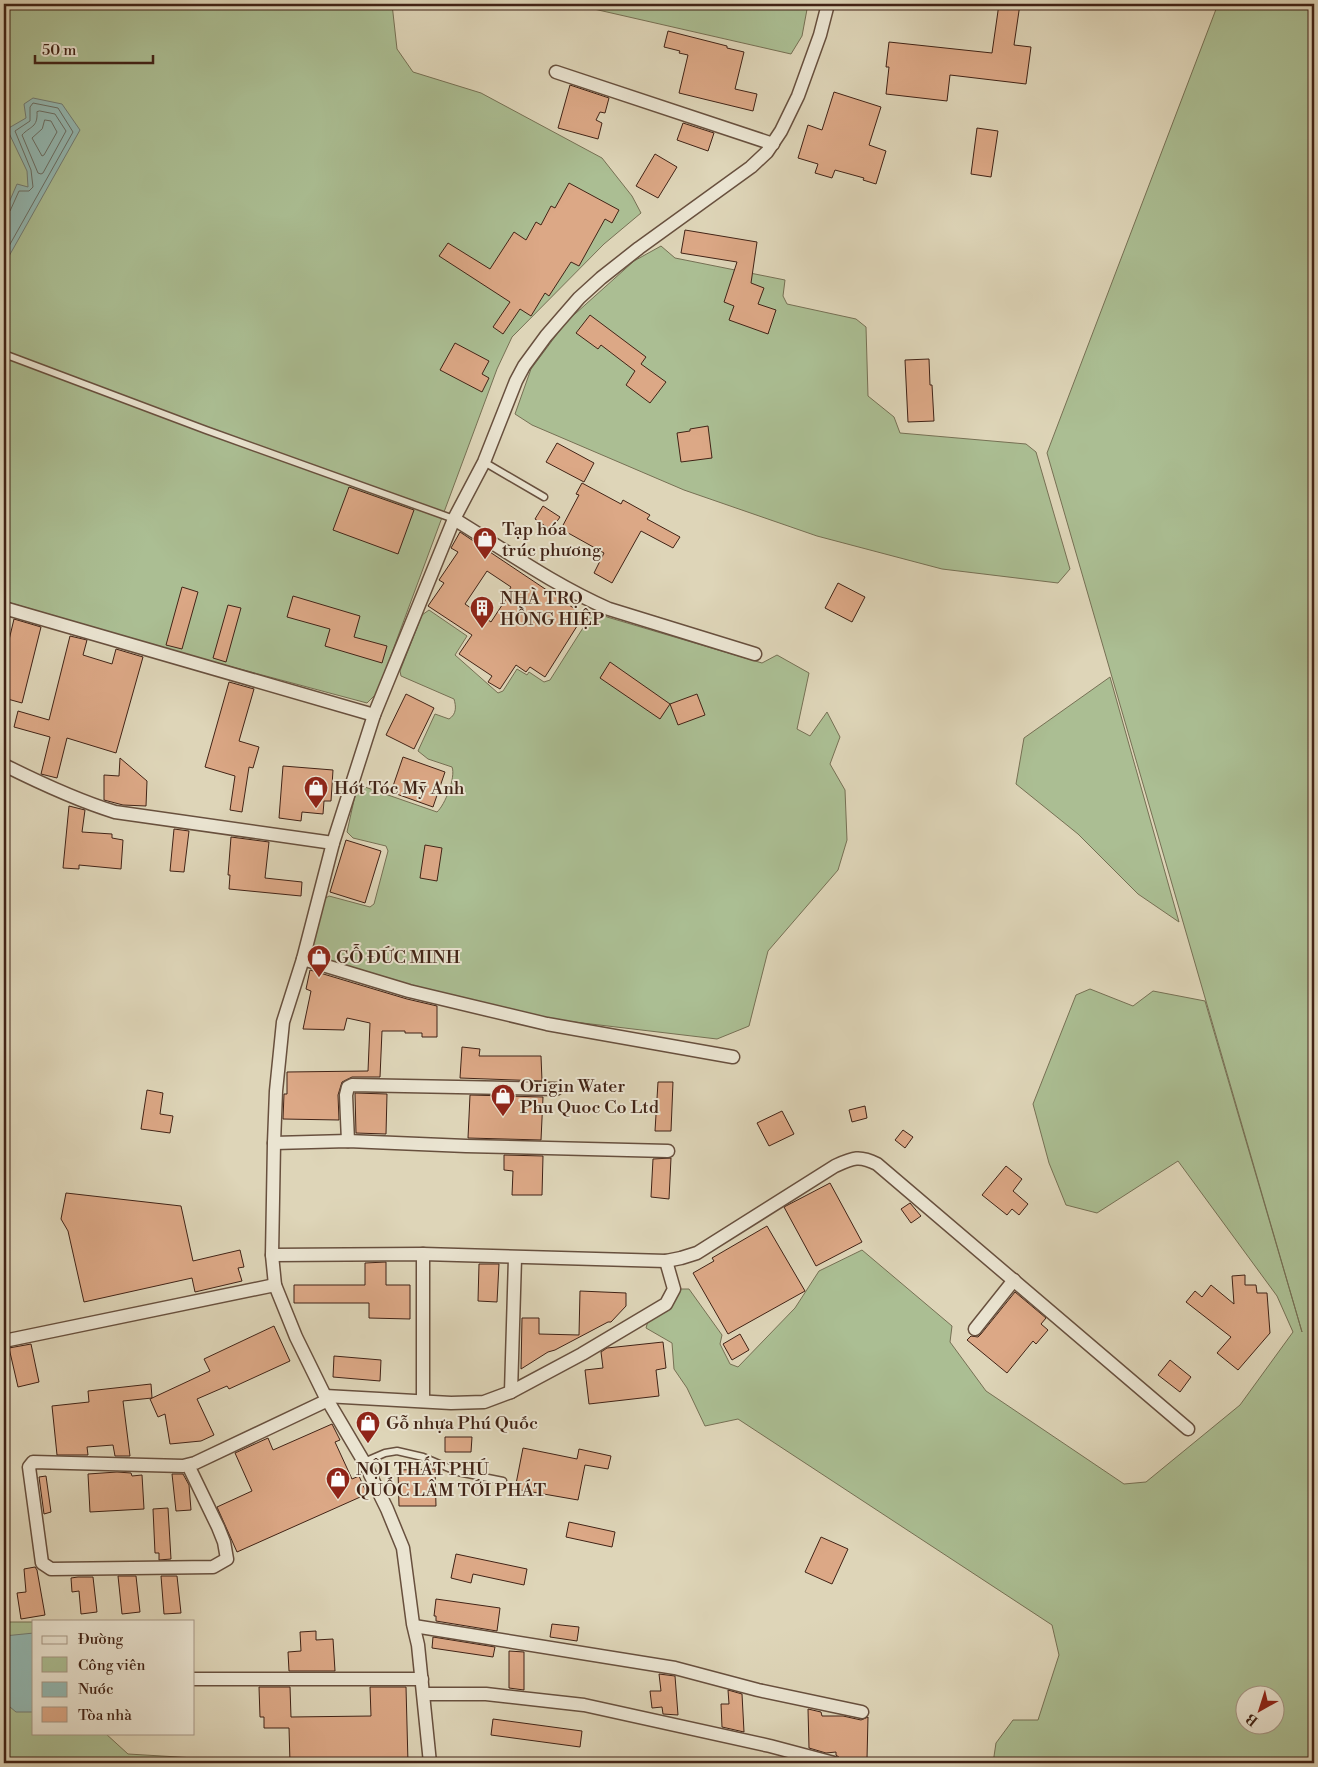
<svg xmlns="http://www.w3.org/2000/svg" width="1318" height="1767" viewBox="0 0 1318 1767" font-family="'Libre Bodoni',serif">
	<style>
		.green { fill: #abbe93; stroke: #767054; fill-rule: evenodd }
		.water { fill: #93b8b2; stroke: #727c74 }
		.lines { fill: none; stroke-linecap: round; stroke-linejoin: round }
		.shore { stroke: #6a6e64; stroke-width: 1 }
		.building { fill: #dca886; stroke: #412316; fill-rule: evenodd }
		.service-casing { stroke: #68503e; stroke-width: 9 }
		.minor-casing { stroke: #68503e; stroke-width: 15 }
		.service { stroke: #eae4d1; stroke-width: 6 }
		.minor { stroke: #eae4d1; stroke-width: 12 }
		.labels { text-anchor: middle; stroke-width: 4; stroke-linejoin: round; paint-order: stroke }
		.poi-label { font-size: 18px; fill: #412316; stroke: #eae4d1; text-anchor: start }
	</style>
	<rect width="100%" height="100%" fill="#ded5b8"/>
	<filter id="stains"><feTurbulence type="fractalNoise" baseFrequency=".004" numOctaves="4"/><feColorMatrix values="0 0 0 0 .2 0 0 0 0 .09 0 0 0 0 .02 0 0 0 .5 -.17"/></filter>
	<radialGradient id="worn" r=".72"><stop offset=".6" stop-color="#630" stop-opacity="0"/><stop offset="1" stop-color="#630" stop-opacity=".3"/></radialGradient>
	<g class="green">
		<path d="M4 4H392L397 49 413 72 481 93 602 158 632 196 641 213 604 244 512 337 497 369 377 693 367 703 176 652 4 601Z"/>
		<path d="M572 4H808L802 36 791 54Z"/>
		<path d="M1218 4H1314V1763H993L996 1743 1013 1720H1038L1059 1655 1052 1625 738 1419 705 1426 687 1388 674 1369 672 1343 646 1328 648 1321 679 1289H689L722 1335 720 1344 730 1364 738 1367 795 1308 819 1271 862 1250 952 1326 950 1342 986 1391 1124 1484 1146 1482 1240 1405 1293 1332 1277 1296 1178 1161 1097 1213 1066 1205 1049 1163 1033 1104 1076 995 1090 989 1133 1006 1153 991 1205 1001 1302 1332 1047 453ZM1246 1694H1276V1724H1246Z"/>
		<path d="M661 246 675 258 785 280 783 296 787 304 856 319 866 327 868 396 894 417 900 433 1026 444 1036 452 1070 569 1058 583 942 569 817 536 684 490 532 425 515 414 531 369 566 322 634 261Z"/>
		<path d="M595 609 607 617 762 663 777 655 809 673 797 729 810 736 827 712 840 737 830 764 845 790 847 840 838 870 768 951 749 1026 717 1039 549 1019 410 987 310 958 308 952 324 899 329 896 370 907 374 904 388 851 386 846 353 838 347 832 356 791 362 786 437 812C445 805 456 777 452 767L428 759 418 751 435 714 449 719C457 714 456 706 454 699L401 676 400 671 422 615 429 610 467 636 455 655 498 693 503 691 517 669 527 675 529 672 544 682 550 680Z"/>
		<path d="M1110 677 1179 922 1138 894 1078 834 1016 784 1024 738Z"/>
		<path d="M4 1622H34V1733H105L128 1754 279 1763H4Z"/>
	</g>
	<g class="water">
		<path d="M33 98 62 104 80 130 4 265V214L17 184 28 187 27 171 7 129 26 118 24 104Z"/>
		<path d="M34 1633V1712H16L4 1702V1636Z"/>
	</g>
	<g class="lines">
		<g class="shore">
			<path d="M40 111 55 114 66 131 43 173 41 174 38 173 22 135C30 126 38 128 37 112Z"/>
			<path d="M45 120 51 121 57 132 44 155 42 156 32 138 42 129Z"/>
			<path d="M4 214 10 211 19 191H29L33 187 31 170 15 131 30 121V107L33 103 58 108 73 132 4 255"/>
		</g>
	</g>
	<g class="building">
		<path d="M999 4H1020L1014 45 1031 47 1026 84 950 75 947 101 886 94 889 67H886L889 42 992 53Z"/>
		<path d="M668 31 727 46V48L744 52 735 89 757 94 753 111 679 93 688 55 679 53 680 51 664 47Z"/>
		<path d="M570 85 609 98 605 113 600 112 596 120 602 123 598 139 558 128Z"/>
		<path d="M834 92 881 107 869 145 886 151 876 184 863 180 864 178 835 170 832 178 815 173 818 164 798 158 808 125 822 130Z"/>
		<path d="M683 123 714 133 708 151 677 140Z"/>
		<path d="M977 128 998 131 991 177 971 174Z"/>
		<path d="M655 154 677 167 658 198 636 186Z"/>
		<path d="M569 183 619 210 612 223 605 219 579 266 571 262 549 296 545 293 531 316 520 309 503 334 493 327 510 302 439 256 448 243 490 269 514 232 526 240 536 222 541 225 551 206 555 208Z"/>
		<path d="M685 230 757 242 751 283 764 288 758 304 776 310 768 334 729 320 734 306 724 302 737 262 681 253Z"/>
		<path d="M590 315 646 357 641 364 666 382 650 403 626 385 635 371 601 345 598 349 576 333Z"/>
		<path d="M455 343 489 361 482 374 489 378 482 392 440 370Z"/>
		<path d="M929 359 930 385H932L934 421 908 422 905 360Z"/>
		<path d="M708 426 712 458 681 462 677 433 690 431V429Z"/>
		<path d="M557 443 594 463 584 482 546 462Z"/>
		<path d="M582 483 621 504 623 500 650 515 647 519 680 537 673 548 641 531 612 583 594 573 604 553 561 529 579 495 576 494Z"/>
		<path d="M349 487 414 510 398 554 333 530Z"/>
		<path d="M543 506 560 517 551 530 535 519Z"/>
		<path d="M460 532 584 615 545 677 530 667 526 672 516 665 500 689 488 682 492 676 459 654 472 635 428 606 444 583 439 580 458 552 451 548ZM487 571 511 587 506 595 508 596 491 622 465 604Z"/>
		<path d="M838 583 865 597 852 622 825 608Z"/>
		<path d="M182 587 198 592 182 649 166 645Z"/>
		<path d="M293 596 360 616 354 637 387 646 382 663 325 646 330 629 287 617Z"/>
		<path d="M228 605 241 608 226 662 213 658Z"/>
		<path d="M14 619 41 627 22 703 4 698V661Z"/>
		<path d="M70 636 87 640 83 655 112 664 116 649 143 657 116 753 67 738 57 778 41 774 50 737 14 727 18 711 49 720Z"/>
		<path d="M610 662 670 704 660 719 600 678Z"/>
		<path d="M229 682 254 689 239 741 259 747 253 768 249 767 242 812 230 810 235 776 205 767Z"/>
		<path d="M406 694 434 708 414 749 386 735Z"/>
		<path d="M697 694 705 715 678 725 670 704Z"/>
		<path d="M403 757 445 772 433 807 391 792Z"/>
		<path d="M120 758 147 781 146 806 123 805 104 800V775L119 776Z"/>
		<path d="M283 766 333 770 331 801H324L323 814 302 812 301 821 279 818Z"/>
		<path d="M69 806 85 810 82 832 112 834V838L123 840 121 869 79 865V869L63 868Z"/>
		<path d="M174 829 189 831 184 872 170 871Z"/>
		<path d="M231 837 269 842 265 878 302 882 301 896 229 889 230 875H228Z"/>
		<path d="M346 840 381 851 365 903 330 892Z"/>
		<path d="M425 845 442 848 437 881 420 878Z"/>
		<path d="M310 970 407 999 437 1006V1037H422V1033H405V1031H382L380 1077H352L342 1082 338 1095 339 1120 283 1119 284 1094H287V1072L368 1071 370 1023 347 1018 344 1030 303 1029 311 991 306 989Z"/>
		<path d="M462 1047 480 1049 479 1056H541L542 1081 460 1078Z"/>
		<path d="M658 1082H673L671 1131H655Z"/>
		<path d="M147 1090 163 1093 160 1114 173 1116 170 1133 141 1129Z"/>
		<path d="M355 1093 387 1094 386 1134 356 1133Z"/>
		<path d="M470 1095 543 1097 541 1140 468 1138Z"/>
		<path d="M865 1106 867 1118 852 1122 849 1110Z"/>
		<path d="M782 1111 794 1134 769 1146 757 1123Z"/>
		<path d="M903 1130 913 1137 905 1148 895 1140Z"/>
		<path d="M504 1155 543 1156 542 1195H512L513 1171 504 1170Z"/>
		<path d="M671 1158 669 1199 651 1197 653 1159Z"/>
		<path d="M1006 1166 1022 1179 1013 1191 1028 1204 1019 1215 1012 1209 1007 1215 982 1195Z"/>
		<path d="M830 1183 862 1242 816 1266 784 1207Z"/>
		<path d="M66 1193 181 1206 193 1261 240 1250 244 1267 238 1268 242 1281 195 1292 192 1278 84 1302 68 1231 61 1219Z"/>
		<path d="M910 1203 921 1216 911 1223 901 1209Z"/>
		<path d="M767 1226 805 1291 728 1334 693 1273 714 1261 712 1258Z"/>
		<path d="M386 1262V1285H410V1319L369 1318V1303H294V1285H365V1263Z"/>
		<path d="M479 1264H499L497 1302 478 1301Z"/>
		<path d="M1245 1275V1285H1256L1257 1293H1267L1270 1333 1238 1370 1217 1353 1231 1337 1186 1302 1195 1291 1202 1297 1211 1285 1234 1304 1232 1276Z"/>
		<path d="M580 1291 626 1293V1306L611 1322H608L555 1350 548 1352 521 1369 522 1318H539V1334L579 1335Z"/>
		<path d="M1015 1292 1046 1318 1041 1324 1048 1330 1036 1344 1033 1341 1007 1373 967 1340 971 1336 978 1337 981 1334Z"/>
		<path d="M274 1326 290 1361 229 1389 227 1386 197 1399 214 1435 201 1441 170 1444 165 1414 158 1417 150 1399 210 1371 204 1359Z"/>
		<path d="M740 1334 749 1350 732 1360 723 1344Z"/>
		<path d="M663 1342 666 1368 656 1370 659 1396 589 1404 585 1370 603 1368 601 1352 607 1348Z"/>
		<path d="M31 1344 39 1382 18 1387 9 1348Z"/>
		<path d="M334 1356 381 1360 380 1381 333 1377Z"/>
		<path d="M1170 1360 1191 1377 1180 1392 1158 1375Z"/>
		<path d="M151 1384 152 1398 123 1401 130 1456H115L113 1445 87 1447 88 1455H57L52 1406 89 1402 88 1391Z"/>
		<path d="M332 1424 340 1440 335 1442 352 1479 359 1476 367 1494 237 1552 217 1507 252 1491 235 1453 268 1438 273 1450Z"/>
		<path d="M445 1437H472L471 1452H445Z"/>
		<path d="M523 1448 577 1459 579 1449 611 1456 608 1469 585 1465 578 1500 515 1489Z"/>
		<path d="M435 1469 436 1506H399L398 1470Z"/>
		<path d="M117 1472 131 1473 132 1476 142 1475 144 1509 90 1512 88 1474Z"/>
		<path d="M172 1474H183L189 1485 191 1510 176 1511Z"/>
		<path d="M46 1476 51 1512 44 1514 39 1477Z"/>
		<path d="M168 1508 171 1559 159 1560V1553H155L153 1509Z"/>
		<path d="M569 1522 615 1532 612 1547 566 1537Z"/>
		<path d="M821 1537 848 1549 832 1584 805 1572Z"/>
		<path d="M456 1554 527 1569 524 1585 473 1574 471 1583 451 1578Z"/>
		<path d="M35 1567 37 1570 45 1615 21 1619 17 1593 26 1592 24 1569Z"/>
		<path d="M118 1576H136L140 1612 122 1614Z"/>
		<path d="M161 1576H177L181 1613 164 1614Z"/>
		<path d="M78 1577H93L97 1612 81 1614 79 1591 72 1592 71 1578Z"/>
		<path d="M436 1599 500 1608 497 1631 436 1621V1616H434Z"/>
		<path d="M552 1624 579 1627 577 1641 550 1637Z"/>
		<path d="M316 1631V1640L333 1639 335 1671H289L288 1652 301 1651 300 1632Z"/>
		<path d="M433 1637 495 1647 493 1657 432 1648Z"/>
		<path d="M509 1651 524 1652V1690L509 1688Z"/>
		<path d="M659 1674 675 1676 678 1715 663 1714 662 1707 652 1708 650 1691H661Z"/>
		<path d="M259 1687H290L291 1717 371 1716 370 1687H406L408 1763H290L289 1728H264V1717H260Z"/>
		<path d="M728 1690 742 1694 744 1732 722 1727 721 1704H729Z"/>
		<path d="M808 1709 821 1712 822 1716H843L861 1720 868 1717 867 1759 840 1758 836 1755V1752L826 1753 809 1748Z"/>
		<path d="M493 1719 582 1731 580 1747 491 1735Z"/>
	</g>
	<g class="lines">
		<defs>
			<g id="service">
				<path d="M4 354 206 430 454 519"/>
				<path d="M484 462 544 497"/>
				<path d="M364 1462 385 1453 397 1451 423 1457 458 1472 503 1481"/>
			</g>
			<g id="minor">
				<path d="M556 72 773 144"/>
				<path d="M454 519C505 550 554 585 609 609L755 654"/>
				<path d="M4 608 374 715"/>
				<path d="M4 765C40 783 76 800 115 812L333 843"/>
				<path d="M303 959 409 991 547 1024 733 1057"/>
				<path d="M348 1141 346 1095 348 1087 352 1085 556 1089"/>
				<path d="M274 1143 348 1141 466 1146 668 1151"/>
				<path d="M272 1255 423 1254 666 1261 681 1258 697 1253 835 1166C853 1158 859 1155 877 1164L1188 1429"/>
				<path d="M975 1329 1014 1280"/>
				<path d="M4 1341 275 1285"/>
				<path d="M511 1392 515 1258"/>
				<path d="M325 1396 451 1403 484 1402 511 1392 582 1354 666 1304 674 1289 666 1261"/>
				<path d="M423 1401V1254"/>
				<path d="M188 1465 218 1527 224 1542 227 1559 213 1567 51 1569 42 1563 29 1467 33 1462 183 1466 195 1463 328 1400"/>
				<path d="M414 1626 675 1668 758 1690 862 1712"/>
				<path d="M194 1679H422"/>
				<path d="M424 1694H486L584 1705 770 1746 834 1763"/>
				<path d="M430 1763 418 1645 413 1624 403 1548 387 1509 364 1462 325 1396 296 1337 275 1285 272 1255 274 1143 276 1091 283 1022 303 959 333 843 374 715 454 519 484 462 516 381 524 366 546 336 579 298 601 278 639 248 751 167 767 152 781 131 798 96 820 35 828 4"/>
			</g>
		</defs>
		<use href="#service" class="service-casing"/>
		<use href="#minor" class="minor-casing"/>
		<use href="#service" class="service"/>
		<use href="#minor" class="minor"/>
	</g>
	<defs>
		<symbol id="shop-pin" viewBox="-11 -11 22 30"><path d="M0 17L-7.5 6A9.5 9.5 0 1 1 7.5 6Z" fill="#8f2418" stroke="#eae4d1"/><path d="M-5-2.5h2.3a2.7 3.5 0 0 1 5.4 0H5L5.5 6h-11ZM-1.5-2.5h3a1.5 2.3 0 0 0-3 0Z" fill="#fff"/></symbol>
		<symbol id="building-pin" viewBox="-11 -11 22 30"><path d="M0 17L-7.5 6A9.5 9.5 0 1 1 7.5 6Z" fill="#8f2418" stroke="#eae4d1"/><path d="M-4-6H4V6H1V3H-1V6H-4ZM-2.5-4.3h1.7v1.8h-1.7ZM.8-4.3h1.7v1.8H.8ZM-2.5-1h1.7V.8h-1.7ZM.8-1h1.7V.8H.8Z" fill="#fff"/></symbol>
	</defs>
	<g fill-rule="evenodd">
		<use href="#shop-pin" x="471" y="525" width="28" height="38"/>
		<use href="#building-pin" x="468" y="594" width="28" height="38"/>
		<use href="#shop-pin" x="302" y="774" width="28" height="38"/>
		<use href="#shop-pin" x="305" y="943" width="28" height="38"/>
		<use href="#shop-pin" x="489" y="1082" width="28" height="38"/>
		<use href="#shop-pin" x="354" y="1409" width="28" height="38"/>
		<use href="#shop-pin" x="324" y="1465" width="28" height="38"/>
	</g>
	<g class="labels">
		<g class="poi-label">
			<text x="502" y="535">Tạp hóa<tspan x="502" dy="21">trúc phương</tspan></text>
			<text x="500" y="604">NHÀ TRỌ<tspan x="500" dy="21">HỒNG HIỆP</tspan></text>
			<text x="334" y="794">Hớt Tóc Mỹ Anh</text>
			<text x="336" y="963">GỖ ĐỨC MINH</text>
			<text x="520" y="1092">Origin Water<tspan x="520" dy="21">Phu Quoc Co Ltd</tspan></text>
			<text x="386" y="1429">Gỗ nhựa Phú Quốc</text>
			<text x="356" y="1475">NỘI THẤT PHÚ<tspan x="356" dy="21">QUỐC LÂM TỚI PHÁT</tspan></text>
		</g>
	</g>
	<rect width="1318" height="1767" fill="none" stroke="#ded5b8" stroke-width="20"/>
	<rect x="5" y="5" width="1308" height="1757" fill="none" stroke="#412316" stroke-width="2.5"/>
	<rect x="10" y="10" width="1298" height="1747" fill="none" stroke="#412316"/>
	<rect x="32" y="1620" width="162" height="115" fill="#eae4d1" stroke="#a69786"/>
	<rect x="42" y="1636" width="25" height="8" fill="#eae4d1" stroke="#a69786"/>
	<text x="78" y="1644" font-size="15" fill="#412316">Đường</text>
	<rect x="42" y="1657" width="25" height="15" fill="#abbe93" stroke="#a69786"/>
	<text x="78" y="1670" font-size="15" fill="#412316">Công viên</text>
	<rect x="42" y="1682" width="25" height="15" fill="#93b8b2" stroke="#a69786"/>
	<text x="78" y="1694" font-size="15" fill="#412316">Nước</text>
	<rect x="42" y="1707" width="25" height="15" fill="#dca886" stroke="#a69786"/>
	<text x="78" y="1720" font-size="15" fill="#412316">Tòa nhà</text>
	<g transform="translate(1260 1710) rotate(219)"><circle r="24" fill="#eae4d1" stroke="#a69786"/>
	<path d="M0-4L9 19L0 12L-9 19Z" fill="#8f2418"/>
	<text y="-8" font-size="14" font-weight="bold" text-anchor="middle" fill="#412316">B</text>
	</g>
	<path d="M35 55v8h118v-8" fill="none" stroke="#412316" stroke-width="2.5"/>
	<text x="42" y="55" font-size="15" fill="#412316" stroke="#eae4d1" stroke-width="4" paint-order="stroke">50 m</text>
	<rect width="100%" height="100%" filter="url(#stains)"/>
	<rect width="100%" height="100%" fill="url(#worn)"/>
</svg>
